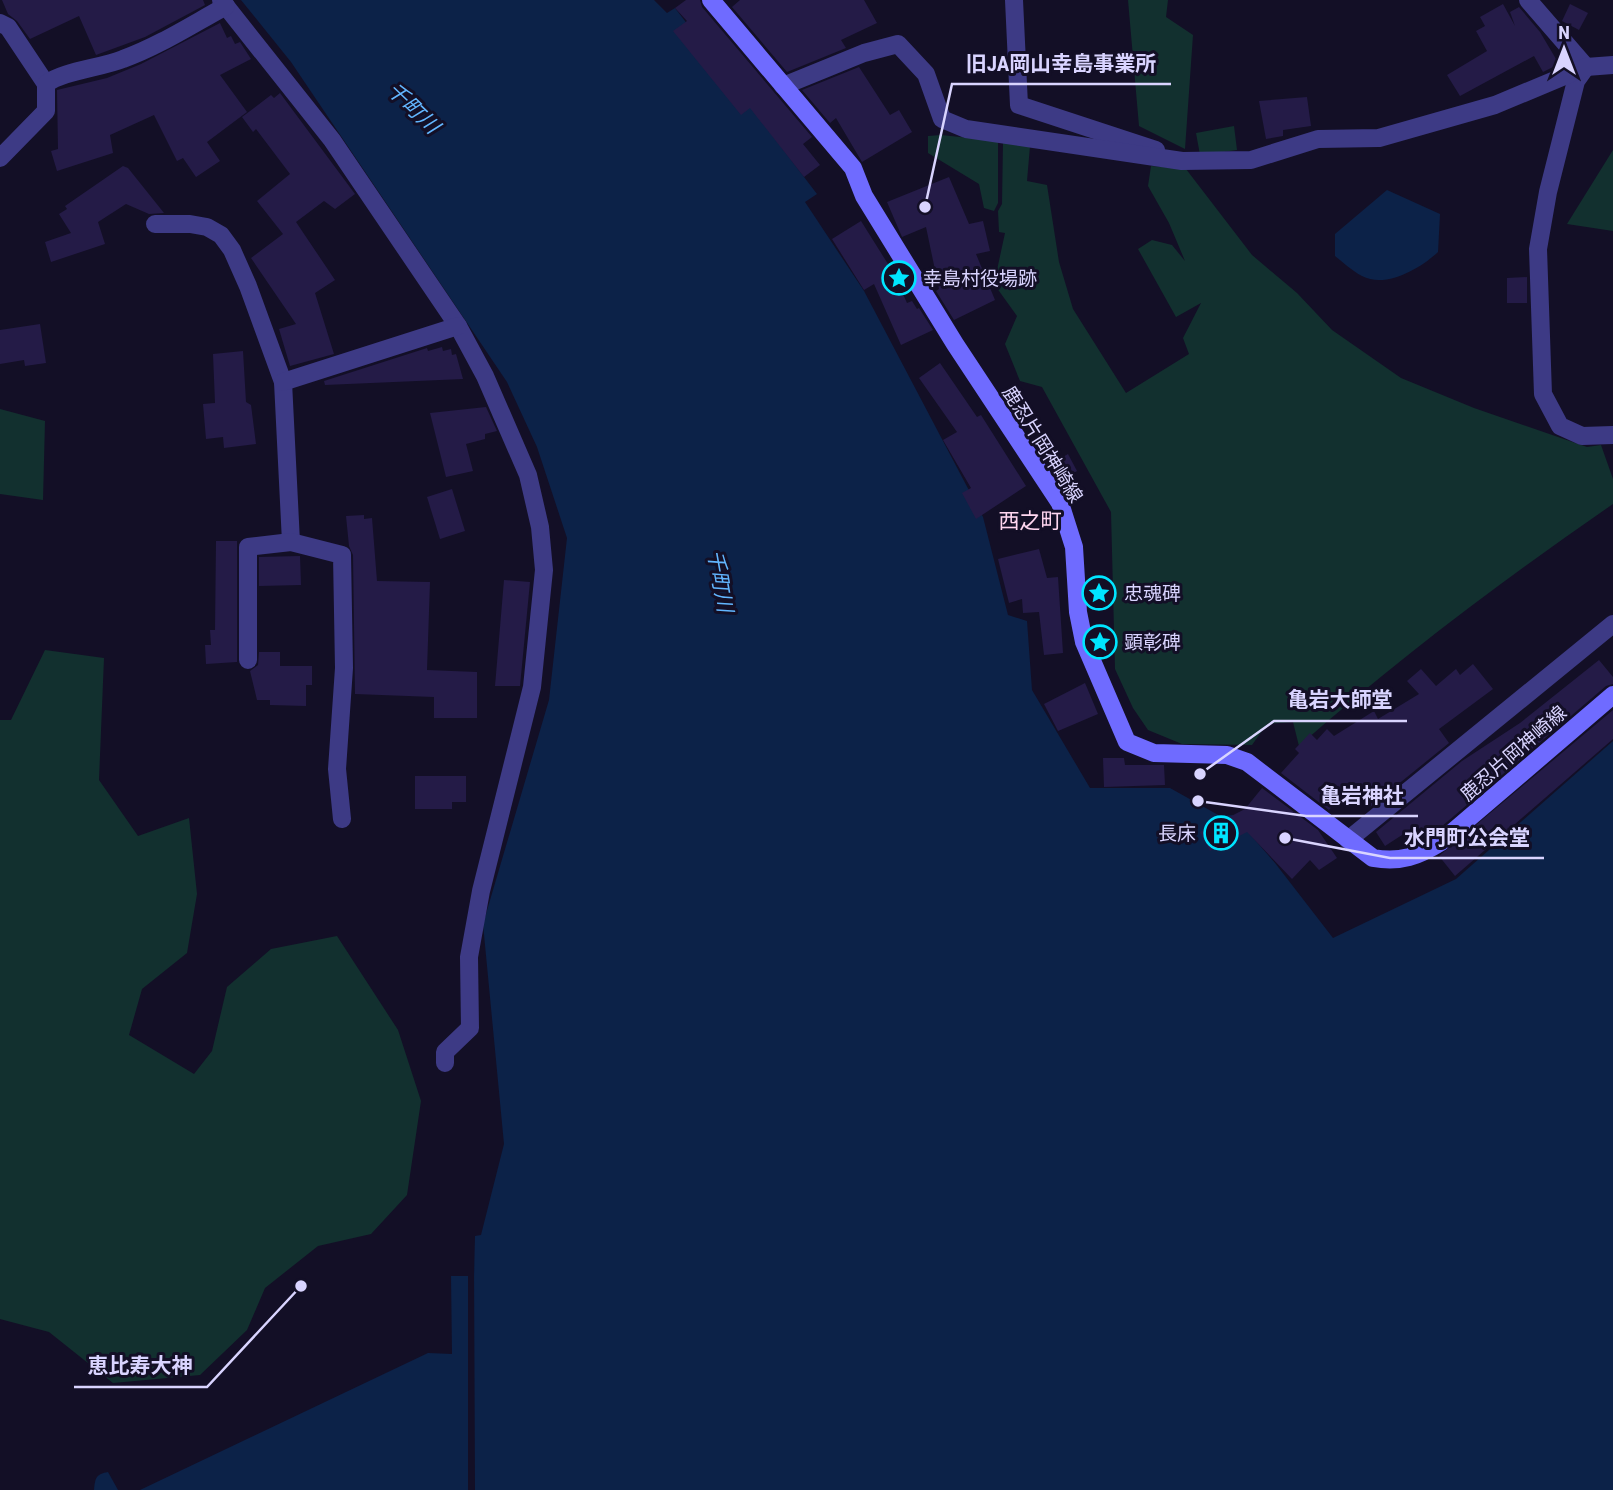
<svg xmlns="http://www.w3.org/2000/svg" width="1613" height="1490" viewBox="0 0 1613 1490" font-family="'Roboto Condensed','Noto Sans JP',sans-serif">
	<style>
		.green { fill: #12302f }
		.water { fill: #0c2248 }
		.pier { fill: #130f26 }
		.building { fill: #241b47 }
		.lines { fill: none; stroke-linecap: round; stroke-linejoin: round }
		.minor { stroke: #3d3a85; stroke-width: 18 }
		.secondary { stroke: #6f6bff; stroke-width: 18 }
		.labels { text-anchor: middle; stroke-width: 6; stroke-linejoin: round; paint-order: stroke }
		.poi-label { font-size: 19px; fill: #d9d4ff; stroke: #130f26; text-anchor: start }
		.street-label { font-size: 19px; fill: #d9d4ff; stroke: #130f26 }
		.water-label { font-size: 21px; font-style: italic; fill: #62b6ff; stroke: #130f26 }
		.neighbourhood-label { font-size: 21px; fill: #ffd6f0; stroke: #130f26 }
		.leader { fill: none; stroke: #d9d4ff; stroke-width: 2.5 }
		.callout-dot { fill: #d9d4ff; stroke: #130f26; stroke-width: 2.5 }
		.callout-label { font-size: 21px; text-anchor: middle; font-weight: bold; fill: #d9d4ff; stroke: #130f26; stroke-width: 6; stroke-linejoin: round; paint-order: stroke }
	</style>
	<rect width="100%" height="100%" fill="#130f26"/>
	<g class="green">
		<path d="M1128 0H1168L1166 17 1193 35 1185 149 1139 126Z"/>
		<path d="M1234 126 1237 150 1200 155 1196 133Z"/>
		<path d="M941 135 998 141V203L994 211 984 208 979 184 928 153V136Z"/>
		<path d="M1003 142 1030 146 1027 181 1047 185 1059 262 1073 309 1126 393 1189 354 1183 338 1201 303 1176 317 1138 249 1152 240 1172 245 1185 261 1169 223 1148 186 1151 166 1186 169 1252 255 1297 293 1332 330 1401 378 1474 408 1587 447 1601 445 1613 479V504C1504 579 1398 659 1299 746L1293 722 1267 724 1252 745 1182 744 1148 730 1133 708 1115 669 1111 512 1042 387 1020 381 1005 344 1017 316 994 284 1005 233 999 232 998 211 1002 204Z"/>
		<path d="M1613 150V231L1567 224Z"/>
		<path d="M0 409 45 421 43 500 0 494Z"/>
		<path d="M45 650 104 658 99 780 138 836 189 818 197 894 187 953 142 989 129 1035 194 1074 212 1051 227 987 271 949 337 936 398 1030 421 1101 407 1195 371 1234 318 1246 265 1288 247 1330 200 1375 113 1383 49 1332 0 1319V720H11Z"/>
	</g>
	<g class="water">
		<path d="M241 0H654L667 13 675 8 817 194 805 202 864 291 983 517 1008 615 1027 621 1032 690 1090 788H1170L1220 816 1233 815 1275 863 1333 938 1456 879 1613 741V1490H140L428 1353 452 1354 451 1276H474L475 1236 481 1235 504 1144 483 924 549 700 567 538 537 447 507 382 291 62Z"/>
		<path d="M1387 190 1440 214 1438 252C1421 268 1386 289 1362 276 1352 271 1343 262 1335 256V234Z"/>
		<path d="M108 1472 118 1490H94C95 1478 96 1474 108 1472Z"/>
	</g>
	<path class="pier" d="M471 1261H474L475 1490H468V1273H471Z"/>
	<g class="building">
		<path d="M2 0H203L205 5 145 37 96 55 79 16 30 39 17 21 8 14Z"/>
		<path d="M686 0H700L702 7 812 137 803 144 820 165 804 177 750 108 741 115 673 31 687 21 675 8Z"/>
		<path d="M740 0H864L877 23 841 40 846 48 787 72 732 7Z"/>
		<path d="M1503 4 1515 26 1510 12 1519 7 1540 32 1559 64 1543 72 1534 56 1460 96 1447 75 1487 51 1476 31 1485 26 1480 17Z"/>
		<path d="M1570 4 1588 13 1579 30 1562 21Z"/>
		<path d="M220 23 227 38 231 36 235 44 240 42 251 59 220 75 247 112 207 142 220 161 196 177 183 158 177 161 154 115 110 135 113 153 57 171 51 151 58 149 57 90 107 78 141 64Z"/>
		<path d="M859 67 890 115 899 110 912 132 862 162 836 118 830 123 802 90Z"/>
		<path d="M280 93 355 194 335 209 324 201 296 222 335 280 315 293 334 354 290 366 279 329 296 324 251 258 283 234 257 201 290 174 256 129 253 132 242 117 271 95 274 98Z"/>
		<path d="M1307 97 1311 126 1283 130V136L1266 139 1259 101Z"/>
		<path d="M123 166 128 168 164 213 149 214 126 204 98 222 105 244 51 262 45 242 71 233 59 214 67 209 65 206Z"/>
		<path d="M949 177 969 224 983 221 990 251 976 254 995 300 954 320 936 291 939 289 926 227 902 237 887 202Z"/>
		<path d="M861 221 893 272 907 303 912 301 917 309 919 308 933 330 901 345 874 284 864 290 832 239Z"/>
		<path d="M1527 277V303H1507V278Z"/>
		<path d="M40 324 46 363 25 366 24 360 0 364V330Z"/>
		<path d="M442 347 443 351 451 349 452 355 456 354 463 379 325 385 324 381 427 348 428 351Z"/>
		<path d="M243 351 246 402 251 405 256 444 224 448 223 437 206 439 203 404 215 403 213 354Z"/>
		<path d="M940 363 977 417 981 415 1026 486 976 519 962 493 971 488 943 440 957 432 919 378Z"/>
		<path d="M486 407 497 431 485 434V439L466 444 473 471 446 477 430 413Z"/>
		<path d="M1068 454 1077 471 1061 480 1051 464Z"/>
		<path d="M452 489 465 531 440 539 427 497Z"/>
		<path d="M364 515V519L372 518 377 581 430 582 427 670 477 672V718H434V697L355 694 353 555 349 546 346 516Z"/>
		<path d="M216 541H237V662L206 664 205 645H211L210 630H215Z"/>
		<path d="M1039 549 1047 578 1058 577 1063 653 1044 655 1039 612 1023 613 1022 599 1009 603 998 559Z"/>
		<path d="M300 556 301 585 259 586V557Z"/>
		<path d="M504 580 530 582 520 686H495Z"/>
		<path d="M259 652H280V666H312V685H306V706L270 705V700H257L250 671 258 665Z"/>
		<path d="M1599 660 1613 677V684L1606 686 1434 833 1425 838 1416 826 1385 846 1376 832 1462 761 1520 723Z"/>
		<path d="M1473 664 1493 689 1439 729 1449 743 1370 807 1355 785 1338 807 1334 804 1329 810 1281 773 1299 753 1295 749 1310 733 1317 740 1327 729 1334 736 1374 711 1378 719 1419 694 1407 681 1421 669 1436 686 1456 669 1460 675Z"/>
		<path d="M1085 683 1098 714 1058 731 1044 704Z"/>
		<path d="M1613 710V739L1455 876 1439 856Z"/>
		<path d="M1103 758H1124L1125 765H1164L1165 785 1104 787Z"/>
		<path d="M415 776H466V802H452V809H415Z"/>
		<path d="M1262 788 1318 830 1337 858 1319 870 1310 860 1292 879 1247 832 1210 851 1200 832 1245 809Z"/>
	</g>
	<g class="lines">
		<g class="minor">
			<path d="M221 0 332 140 458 326 485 376 528 475 540 527 544 570 532 687 481 891 469 957 470 1028 445 1052V1063"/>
			<path d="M1014 0 1019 105 1156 150"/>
			<path d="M1528 0 1586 67"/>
			<path d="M0 23 8 27 46 84"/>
			<path d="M1586 67 1576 81 1548 192 1538 249 1543 394 1560 426 1582 436 1613 435"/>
			<path d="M783 86 864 53 898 44 926 74 942 119 966 129 1182 161 1251 160 1318 139 1379 138 1495 105 1586 67 1613 65"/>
			<path d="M0 158 46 111V84C62 71 101 68 123 59 159 46 193 24 226 6"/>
			<path d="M155 224H190L207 227 221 235 232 250 248 286 283 382 291 542"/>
			<path d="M283 382 458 326"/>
			<path d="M248 660V547L291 542 342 555 344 668 337 769 342 819"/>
			<path d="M1348 840 1613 624"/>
		</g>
		<path class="secondary" d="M711 0 853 168 864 196 955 344 1060 503 1074 547 1078 612 1084 642 1127 742 1154 753 1227 755 1247 762 1373 858C1401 863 1418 856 1441 842L1613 695"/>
	</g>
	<defs>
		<symbol id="sight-ring" viewBox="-11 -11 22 22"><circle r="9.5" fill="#130f26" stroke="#00e5ff" stroke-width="1.5"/><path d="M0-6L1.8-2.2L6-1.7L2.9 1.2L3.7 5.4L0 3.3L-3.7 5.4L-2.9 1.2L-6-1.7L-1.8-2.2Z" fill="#00e5ff"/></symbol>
		<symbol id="building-ring" viewBox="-11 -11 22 22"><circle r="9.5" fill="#130f26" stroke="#00e5ff" stroke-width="1.5"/><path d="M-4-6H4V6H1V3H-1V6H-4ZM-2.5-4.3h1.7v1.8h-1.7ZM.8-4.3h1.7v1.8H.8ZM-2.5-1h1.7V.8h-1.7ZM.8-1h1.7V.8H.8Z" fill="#00e5ff"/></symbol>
	</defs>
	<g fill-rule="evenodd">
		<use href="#sight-ring" x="880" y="259" width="38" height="38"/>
		<use href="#sight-ring" x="1080" y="574" width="38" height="38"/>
		<use href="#sight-ring" x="1081" y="623" width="38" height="38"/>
		<use href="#building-ring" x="1202" y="814" width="38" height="38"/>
	</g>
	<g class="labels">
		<g class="poi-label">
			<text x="923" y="285">幸島村役場跡</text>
			<text x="1124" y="600">忠魂碑</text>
			<text x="1124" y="649">顕彰碑</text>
			<text x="1196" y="840" text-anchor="end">長床</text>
		</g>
		<g class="street-label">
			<text transform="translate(1043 444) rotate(58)" y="7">鹿忍片岡神崎線</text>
			<text transform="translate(1513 753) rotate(-41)" y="7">鹿忍片岡神崎線</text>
		</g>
		<g class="water-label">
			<text transform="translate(413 108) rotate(44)" y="7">千町川</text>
			<text transform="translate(720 581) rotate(80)" y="7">千町川</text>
		</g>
		<g class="neighbourhood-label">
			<text x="1030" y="528">西之町</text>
		</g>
	</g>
	<path class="leader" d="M925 207L952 84H1171M1200 774L1274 721H1407M1198 801L1306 816H1418M1285 838L1390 858H1544M301 1286L207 1387H74"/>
	<g class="callout-dot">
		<circle cx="925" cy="207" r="7"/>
		<circle cx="1200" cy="774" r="7"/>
		<circle cx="1198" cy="801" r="7"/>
		<circle cx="1285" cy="838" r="7"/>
		<circle cx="301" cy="1286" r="7"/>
	</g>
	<g class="callout-label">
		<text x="1061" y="71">旧JA岡山幸島事業所</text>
		<text x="1340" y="707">亀岩大師堂</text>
		<text x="1362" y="803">亀岩神社</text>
		<text x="1467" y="845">水門町公会堂</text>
		<text x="140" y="1373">恵比寿大神</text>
	</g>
	<g transform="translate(1564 49)" stroke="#130f26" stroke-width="5" paint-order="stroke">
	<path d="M0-5L12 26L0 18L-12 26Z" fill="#d9d4ff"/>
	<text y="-10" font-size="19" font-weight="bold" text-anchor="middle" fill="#d9d4ff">N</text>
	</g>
</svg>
